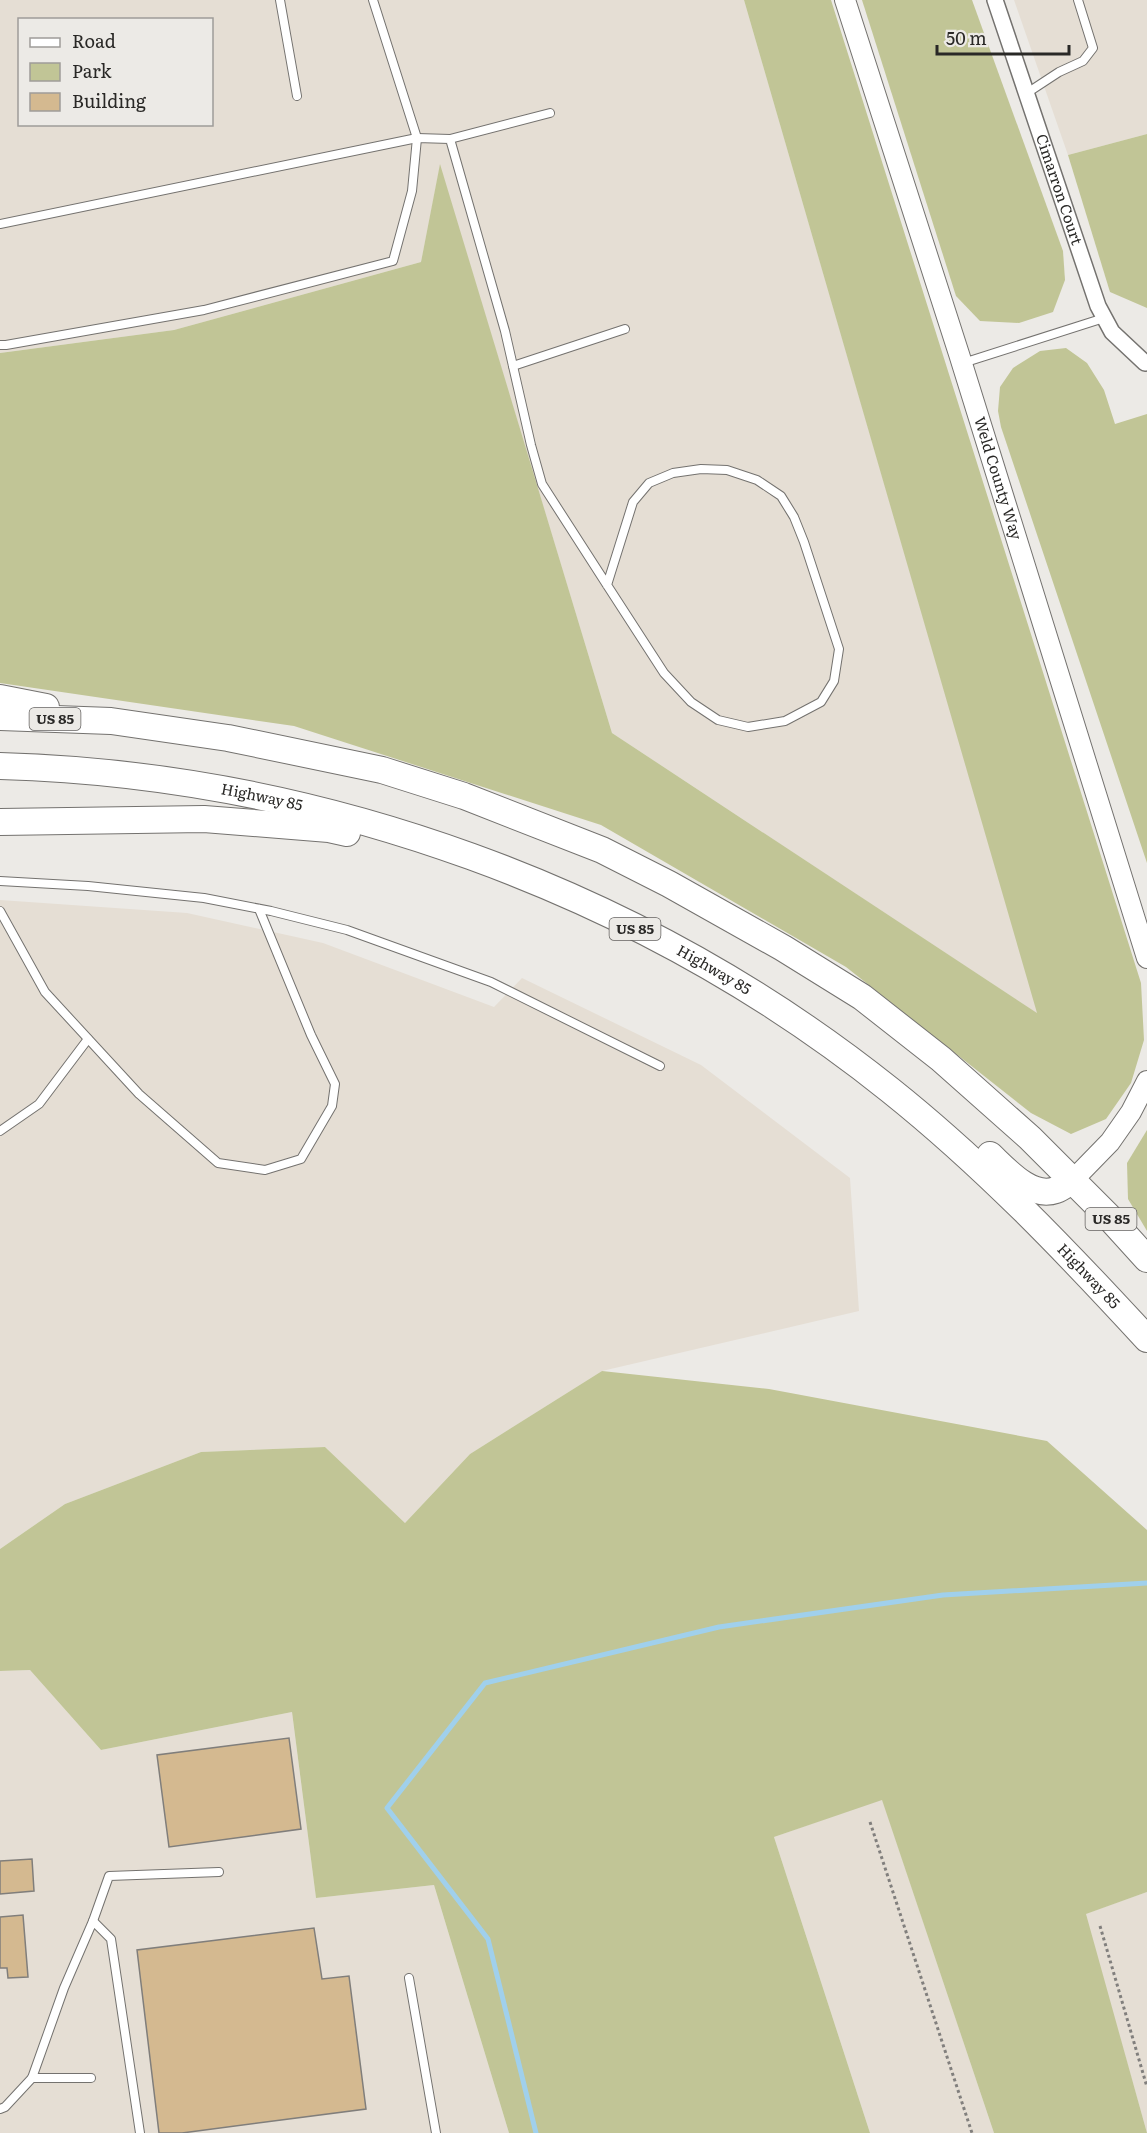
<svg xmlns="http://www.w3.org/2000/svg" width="1147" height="2133" viewBox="0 0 1147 2133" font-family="Literata,serif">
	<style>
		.built { fill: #e5ded4; fill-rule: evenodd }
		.green { fill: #c1c596 }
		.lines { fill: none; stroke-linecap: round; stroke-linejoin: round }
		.stream { stroke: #a0d0ec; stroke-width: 5 }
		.building { fill: #d4b990; stroke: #807e7b; stroke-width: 1.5 }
		.service-casing { stroke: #74726f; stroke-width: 10 }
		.minor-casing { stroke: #74726f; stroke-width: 18 }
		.tertiary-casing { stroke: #74726f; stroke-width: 22 }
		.trunk-casing { stroke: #74726f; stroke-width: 28 }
		.path { stroke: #817f7d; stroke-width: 3; stroke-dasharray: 3 3; stroke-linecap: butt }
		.service { stroke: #fff; stroke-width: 8 }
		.minor { stroke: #fff; stroke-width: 15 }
		.tertiary { stroke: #fff; stroke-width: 20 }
		.trunk { stroke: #fff; stroke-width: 26 }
		.labels { text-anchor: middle; stroke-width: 4.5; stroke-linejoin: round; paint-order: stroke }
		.shield { fill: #eceae6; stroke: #646260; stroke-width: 1.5 }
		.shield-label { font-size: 14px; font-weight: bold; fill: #292826 }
		.street-label { font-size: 15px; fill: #292826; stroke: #eceae6 }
	</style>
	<rect width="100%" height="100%" fill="#eceae6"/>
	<g class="built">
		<path d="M0 0H744L1038 1014 612 733 440 166 421 262 174 330 0 353ZM20 20H212V124H20Z"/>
		<path d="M1014 0H1147V134L1068 155Z"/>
		<path d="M0 900 187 913 323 943 494 1007 522 978 701 1065 850 1178 859 1311 602 1371 470 1454 405 1523 325 1447 201 1452 65 1504 0 1549Z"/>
		<path d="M30 1670 101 1750 292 1712 316 1898 434 1885 509 2133H0V1671Z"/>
		<path d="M882 1799 994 2133H870L774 1837Z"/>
		<path d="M1147 1892V2133L1085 1914Z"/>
	</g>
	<g class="green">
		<path d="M744 0H831L1141 983 1144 1040 1131 1083 1106 1119 1071 1134 1031 1113 846 967 601 825 294 726 0 683V353L174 330 421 262 440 164 612 733 1037 1013Z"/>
		<path d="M862 0H972L1063 251 1065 280 1053 312 1019 323 980 321 956 296Z"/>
		<path d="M1147 134V308L1110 292 1068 155Z"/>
		<path d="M1066 348 1087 363 1104 390 1115 424 1147 414V863L1001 427 998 411 1000 387 1013 368 1040 351Z"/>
		<path d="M1147 1130V1231L1128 1199 1127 1163Z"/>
		<path d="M602 1371 769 1389 1047 1441 1147 1530V1892L1086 1914 1147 2133H994L882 1800 774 1837 870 2133H509L434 1885 316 1898 292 1712 101 1750 30 1670 0 1671V1549L65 1504 201 1452 325 1447 405 1523 470 1454Z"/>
	</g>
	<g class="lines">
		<path class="stream" d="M536 2133 488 1939 387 1808 485 1683 719 1627 943 1595 1147 1583"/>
	</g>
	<g class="building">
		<path d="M289 1738 301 1829 169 1847 157 1755Z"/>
		<path d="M32 1859 34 1891 0 1894V1861Z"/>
		<path d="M23 1915 28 1977 8 1978 7 1968H0V1917Z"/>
		<path d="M314 1928 322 1979 349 1976 366 2109 182 2133H159L137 1950Z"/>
	</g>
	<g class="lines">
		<defs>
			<g id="service">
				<path d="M280 0 297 96"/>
				<path d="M1027 93 1059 72 1083 61 1093 48 1078 0"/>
				<path d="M450 139 550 113"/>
				<path d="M0 224 417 138 450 139 505 331 531 445 542 484 607 585 664 673 691 702 718 720 748 727 785 721 821 702 834 681 839 649 804 542 794 517 781 496 757 480 727 470 701 469 673 473 649 483 633 502 607 585"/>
				<path d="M0 345H6L204 310 393 261 412 191 417 138 373 0"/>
				<path d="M963 363 1104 318"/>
				<path d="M513 366 625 329"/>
				<path d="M0 881 88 886 204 898 271 911 347 930 491 982 660 1066"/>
				<path d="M0 911 45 992 139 1094 218 1163 265 1170 301 1159 332 1106 335 1084 311 1035 259 909"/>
				<path d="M0 1131 39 1104 88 1039"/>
				<path d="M93 1921 109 1876 219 1872"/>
				<path d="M409 1978 436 2133"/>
				<path d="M32 2078H91"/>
				<path d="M0 2109 5 2107 32 2078 64 1988 93 1921 111 1939 140 2133"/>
			</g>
			<g id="minor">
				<path id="s1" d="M995 0 1098 306 1112 332 1145 363"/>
			</g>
			<g id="tertiary">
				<path id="s2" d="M845 0 959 354 1147 958"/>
				<path d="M1073 1180 1110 1142 1131 1112 1147 1081"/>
			</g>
			<g id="trunk">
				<path d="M0 698 46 707"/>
				<path d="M0 717 111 721 228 738 382 770 464 796 602 850 669 884 783 948 862 997 941 1059 1030 1138 1108 1216 1147 1259"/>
				<path id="s3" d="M0 766C319 775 640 890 890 1090 984 1165 1066 1251 1147 1339"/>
				<path d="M0 822 204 819 329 829 347 833"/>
				<path d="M990 1155C1006 1170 1031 1199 1056 1190 1062 1188 1067 1183 1073 1180"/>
			</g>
		</defs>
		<use href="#service" class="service-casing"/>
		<use href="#minor" class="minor-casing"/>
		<use href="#tertiary" class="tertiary-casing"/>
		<use href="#trunk" class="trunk-casing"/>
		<g class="path">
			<path d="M870 1822 972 2133"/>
			<path d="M1100 1926 1147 2087"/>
		</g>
		<use href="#service" class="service"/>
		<use href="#minor" class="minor"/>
		<use href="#tertiary" class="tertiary"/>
		<use href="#trunk" class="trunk"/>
	</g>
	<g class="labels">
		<g class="shield">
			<rect x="29.5" y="708" width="51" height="22" rx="4.5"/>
			<rect x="609.5" y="918" width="51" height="22" rx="4.5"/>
			<rect x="1085.5" y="1208" width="51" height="22" rx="4.5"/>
		</g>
		<g class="shield-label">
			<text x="55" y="724">US 85</text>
			<text x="635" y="934">US 85</text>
			<text x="1111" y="1224">US 85</text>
		</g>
		<g class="street-label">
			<text dy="5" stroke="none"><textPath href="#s1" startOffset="200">Cimarron Court</textPath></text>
			<text dy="5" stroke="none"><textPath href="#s2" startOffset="502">Weld County Way</textPath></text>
			<text dy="5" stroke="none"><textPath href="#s3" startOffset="264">Highway 85</textPath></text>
			<text dy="5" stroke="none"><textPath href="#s3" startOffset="750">Highway 85</textPath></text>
			<text dy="5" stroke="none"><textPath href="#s3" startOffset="1236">Highway 85</textPath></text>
		</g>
	</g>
	<rect x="18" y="18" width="195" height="108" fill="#eceae6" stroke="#9e9c99" stroke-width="1.5"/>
	<rect x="30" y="38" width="30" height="9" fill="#ffffff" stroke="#9e9c99" stroke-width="1.5"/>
	<text x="72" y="48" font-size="18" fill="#292826">Road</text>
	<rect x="30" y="63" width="30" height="18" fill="#c1c596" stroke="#9e9c99" stroke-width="1.5"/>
	<text x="72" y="78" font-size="18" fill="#292826">Park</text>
	<rect x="30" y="93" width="30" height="18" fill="#d4b990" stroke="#9e9c99" stroke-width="1.5"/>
	<text x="72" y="108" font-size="18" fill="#292826">Building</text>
	<path d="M937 45v9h132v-9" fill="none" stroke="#292826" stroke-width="3"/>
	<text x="946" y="45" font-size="18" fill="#292826" stroke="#eceae6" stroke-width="4.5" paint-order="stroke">50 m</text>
</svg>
